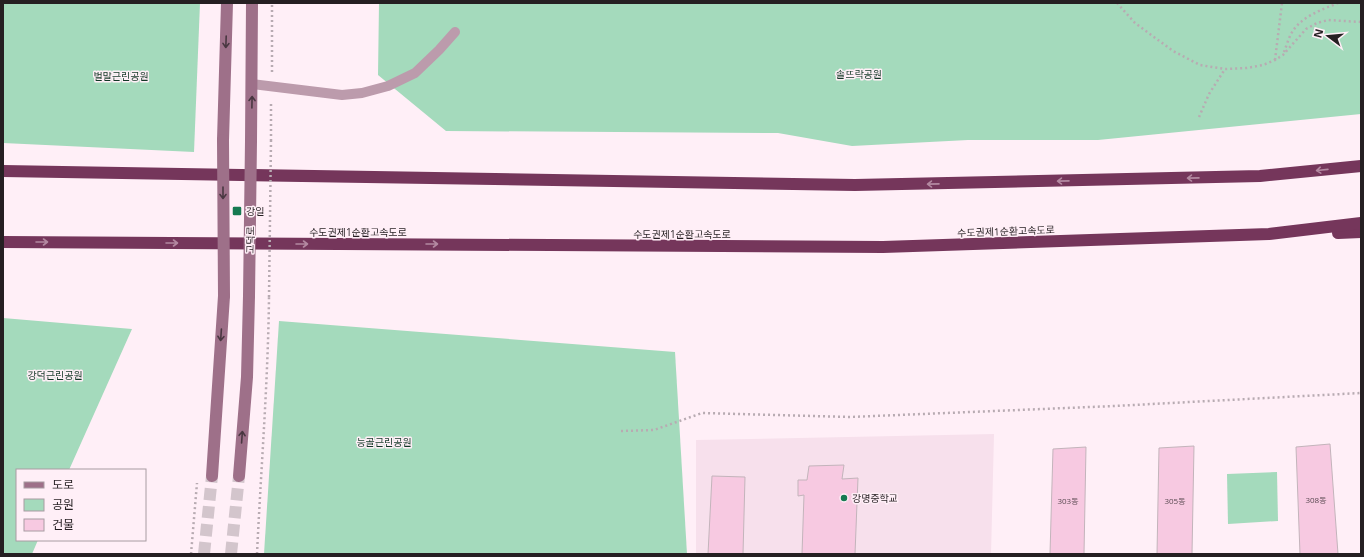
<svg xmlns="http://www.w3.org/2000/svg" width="1364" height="557" viewBox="0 0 1364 557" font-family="'Open Sans','Noto Sans KR',sans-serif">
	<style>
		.built { fill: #f7e0ec }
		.green { fill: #a4dabc }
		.building { fill: #f7c9e1; stroke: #c3b4bb }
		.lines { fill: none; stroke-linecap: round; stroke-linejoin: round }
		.secondary-tunnel { stroke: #d3c5cc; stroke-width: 12; stroke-dasharray: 12 6; stroke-linecap: butt }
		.path { stroke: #b8abb2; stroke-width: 2.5; stroke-dasharray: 2 3; stroke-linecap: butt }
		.lane { stroke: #bc9bac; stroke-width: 10 }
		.secondary { stroke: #9e7089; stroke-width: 12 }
		.highway { stroke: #75365b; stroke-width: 12 }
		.path-bridge { stroke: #b8abb2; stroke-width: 2.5; stroke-dasharray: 2 3; stroke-linecap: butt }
		.secondary-bridge { stroke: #9e7089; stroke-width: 12 }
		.oneway { stroke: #493741 }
		.oneway2 { stroke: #b389a1 }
		.poi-dot { fill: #167951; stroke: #ffeff7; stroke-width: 1.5 }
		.labels { text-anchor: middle; stroke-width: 3; stroke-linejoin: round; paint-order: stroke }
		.number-label { font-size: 8px; fill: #5a4a52 }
		.park-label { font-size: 10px; fill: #133726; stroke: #ffeff7 }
		.poi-label { font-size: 10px; fill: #251f22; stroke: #ffeff7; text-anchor: start }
		.street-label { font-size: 10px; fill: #251f22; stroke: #ffeff7 }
	</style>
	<rect width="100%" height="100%" fill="#ffeff7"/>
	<path class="built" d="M994 434 991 554H696V440Z"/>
	<g class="green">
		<path d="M3 3H200L194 152 3 143Z"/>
		<path d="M379 3H1361V114L1098 140H968L852 146 778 133 446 131 378 75Z"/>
		<path d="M3 318 132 329 69 470H17V540H38L32 554H3Z"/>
		<path d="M279 321 675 352 687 554H264Z"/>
		<path d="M1277 472 1278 521 1228 524 1227 474Z"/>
	</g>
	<g class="building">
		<path d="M1330 444 1338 554H1300L1296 447Z"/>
		<path d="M1194 446 1192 554H1157L1159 448Z"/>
		<path d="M1086 447 1084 554H1050L1053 449Z"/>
		<path d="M844 465 842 479 858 478 855 554H802L804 495 798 496V480H807L809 466Z"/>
		<path d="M712 476 745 477 743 554H708Z"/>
	</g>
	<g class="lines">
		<g class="secondary-tunnel">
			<path d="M204 554 212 476"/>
			<path d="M231 554 239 476"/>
		</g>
		<g class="path">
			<path d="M1117 3 1135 23 1173 51 1200 65 1225 69 1247 68 1263 65 1275 60 1283 55 1306 29 1317 23 1328 20 1361 22"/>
			<path d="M1284 52C1286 47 1288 40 1291 34 1300 17 1321 10 1338 3"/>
			<path d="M1275 60 1282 3"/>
			<path d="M272 72V3"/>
			<path d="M1199 117 1209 94 1225 69"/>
			<path d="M271 141V101"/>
			<path d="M621 431 654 430 702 413 850 417 1114 406 1361 393"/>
			<path d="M191 554 197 483"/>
			<path d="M257 554C261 468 268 382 269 297"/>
		</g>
		<path class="lane" d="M252 84 342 95 362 93 388 86 415 73 439 50 455 32"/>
		<g class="secondary">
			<path d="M223 140 227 3"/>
			<path d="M251 141 252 3"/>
			<path d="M212 476 224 296"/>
			<path d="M239 476 247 377 249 296"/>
		</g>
		<g class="highway">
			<path d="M3 171 855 185 1260 176 1361 166"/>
			<path d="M1338 233 1361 232"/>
			<path d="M3 242 883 247 1269 234 1361 223"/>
		</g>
		<path class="path-bridge" d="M269 297 271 141"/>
		<g class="secondary-bridge">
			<path d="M223 140 224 296"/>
			<path d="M249 296 251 141"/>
		</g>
	</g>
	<defs><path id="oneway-shaft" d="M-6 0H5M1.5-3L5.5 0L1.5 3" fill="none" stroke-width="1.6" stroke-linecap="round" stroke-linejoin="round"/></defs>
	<g class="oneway">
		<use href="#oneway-shaft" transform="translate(226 42) rotate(92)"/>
		<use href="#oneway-shaft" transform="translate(252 102) rotate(-89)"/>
		<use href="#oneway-shaft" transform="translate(223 193) rotate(90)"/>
		<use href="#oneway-shaft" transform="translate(221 335) rotate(94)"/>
		<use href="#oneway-shaft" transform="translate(242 437) rotate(-86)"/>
	</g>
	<g class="oneway2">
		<use href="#oneway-shaft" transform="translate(1322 170) rotate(174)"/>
		<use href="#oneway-shaft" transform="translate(1193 178) rotate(179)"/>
		<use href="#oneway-shaft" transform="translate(1063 181) rotate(179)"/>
		<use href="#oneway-shaft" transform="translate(933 184) rotate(179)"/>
		<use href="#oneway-shaft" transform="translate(42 242)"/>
		<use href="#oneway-shaft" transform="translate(172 243)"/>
		<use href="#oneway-shaft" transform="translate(302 244)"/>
		<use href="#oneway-shaft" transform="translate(432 244)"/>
	</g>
	<g class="poi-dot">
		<rect x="232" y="206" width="10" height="10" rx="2"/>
		<circle cx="844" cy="498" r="4"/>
	</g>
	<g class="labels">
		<g class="number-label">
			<text x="1316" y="503">308동</text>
			<text x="1068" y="504">303동</text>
			<text x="1175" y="504">305동</text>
		</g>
		<g class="park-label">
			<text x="859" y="78">솔뜨락공원</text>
			<text x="121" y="80">벌말근린공원</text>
			<text x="55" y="379">강덕근린공원</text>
			<text x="384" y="446">능골근린공원</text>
		</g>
		<g class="poi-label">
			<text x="246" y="215">강일</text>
			<text x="852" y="502">강명중학교</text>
		</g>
		<g class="street-label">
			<text transform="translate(1006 231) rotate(-2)" y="4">수도권제1순환고속도로</text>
			<text x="358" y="236">수도권제1순환고속도로</text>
			<text x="682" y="238">수도권제1순환고속도로</text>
			<text transform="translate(250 240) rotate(-89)" y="4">고덕로</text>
		</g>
	</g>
	<rect width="1364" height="557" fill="none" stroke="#251f22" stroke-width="8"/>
	<rect x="16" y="469" width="130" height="72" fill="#ffeff7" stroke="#a89ca2"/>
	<rect x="24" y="482" width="20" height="6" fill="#9e7089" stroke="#a89ca2"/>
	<text x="52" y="489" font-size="12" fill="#251f22">도로</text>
	<rect x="24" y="499" width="20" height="12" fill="#a4dabc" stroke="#a89ca2"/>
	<text x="52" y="509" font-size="12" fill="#251f22">공원</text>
	<rect x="24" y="519" width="20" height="12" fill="#f7c9e1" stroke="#a89ca2"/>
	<text x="52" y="529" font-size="12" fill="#251f22">건물</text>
	<g transform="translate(1328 36) rotate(286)" stroke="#ffeff7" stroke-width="3" paint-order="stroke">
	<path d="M0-3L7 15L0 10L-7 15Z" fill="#251f22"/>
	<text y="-6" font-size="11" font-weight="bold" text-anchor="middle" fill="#251f22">N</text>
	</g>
</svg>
